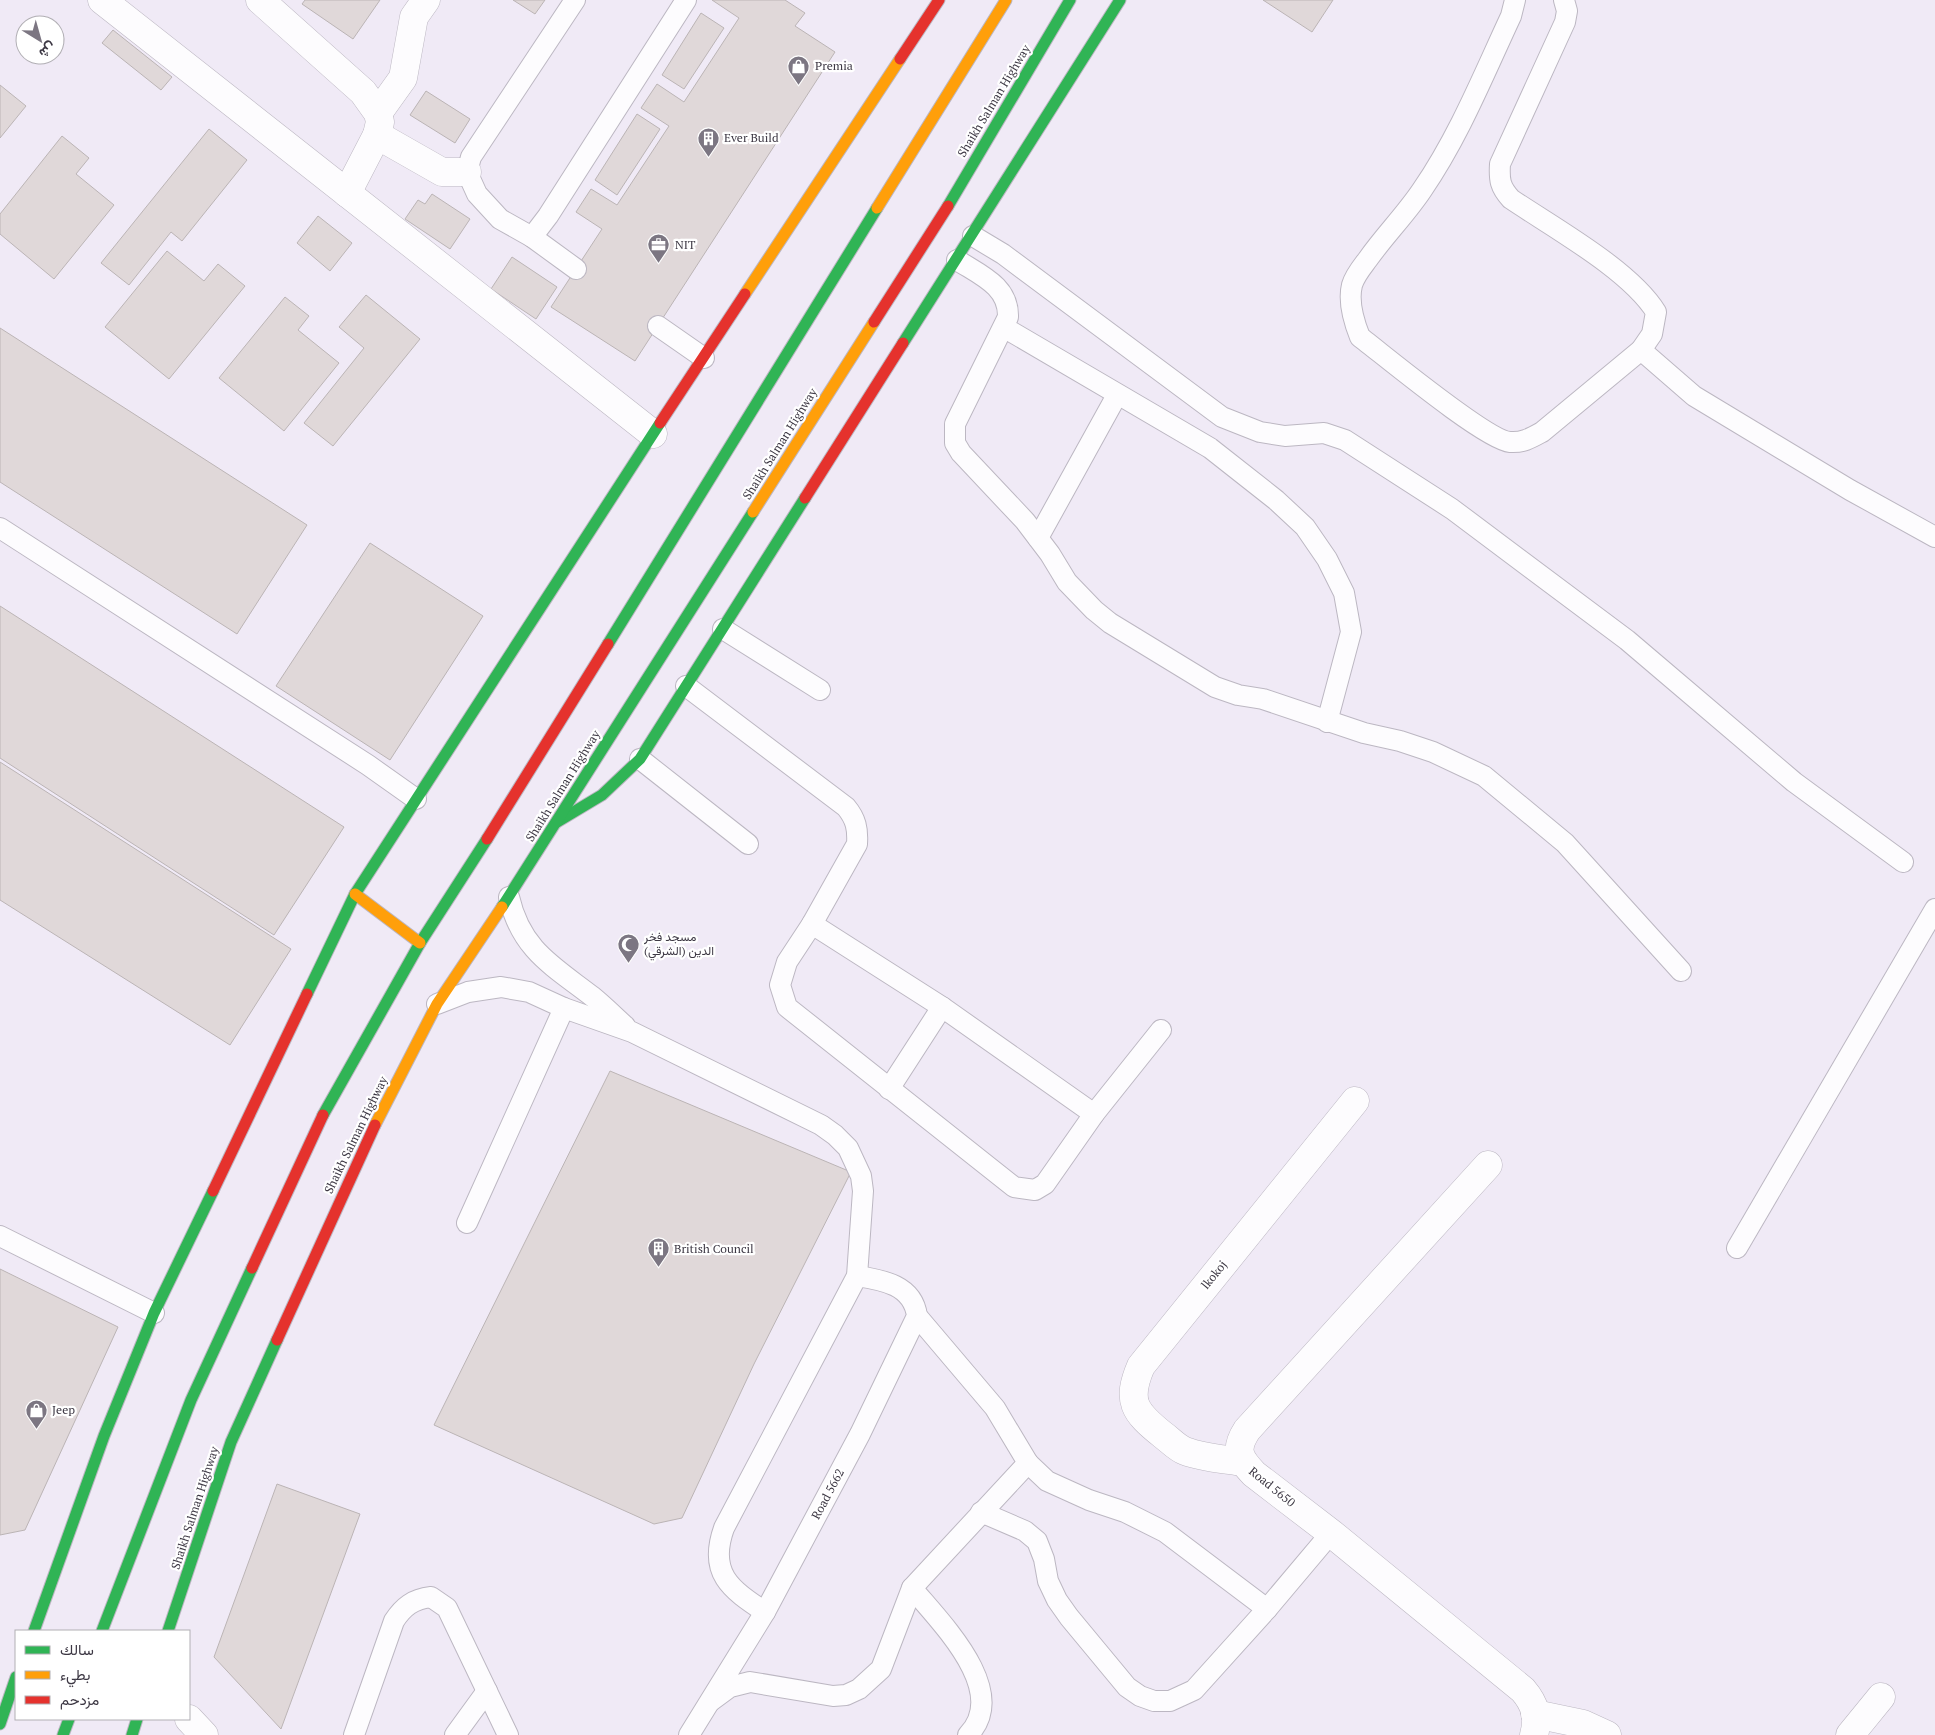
<svg xmlns="http://www.w3.org/2000/svg" width="1935" height="1735" viewBox="0 0 1935 1735" font-family="'PT Serif',Vazirmatn,serif">
	<style>
		.building { fill: #e0d8d9; stroke: #bbb4b5 }
		.lines { fill: none; stroke-linecap: round; stroke-linejoin: round }
		.lane-casing { stroke: #bcb7c2; stroke-width: 22 }
		.street-casing { stroke: #bcb7c2; stroke-width: 29 }
		.fast-casing { stroke: #bcb7c2; stroke-width: 13 }
		.slow-casing { stroke: #bcb7c2; stroke-width: 13 }
		.jam-casing { stroke: #bcb7c2; stroke-width: 13 }
		.lane { stroke: #fdfcfe; stroke-width: 20 }
		.street { stroke: #fdfcfe; stroke-width: 28 }
		.fast { stroke: #30b455; stroke-width: 11 }
		.slow { stroke: #ff9f0a; stroke-width: 11 }
		.jam { stroke: #e5322d; stroke-width: 11 }
		.labels { text-anchor: middle; stroke-width: 4.5; stroke-linejoin: round; paint-order: stroke }
		.poi-label { font-size: 12px; fill: #3d3844; stroke: #fff; text-anchor: start }
		.street-label { font-size: 12px; fill: #3d3844; stroke: #fff }
	</style>
	<rect width="100%" height="100%" fill="#f0eaf6"/>
	<g class="building">
		<path d="M305 0H380L353 39 302 4Z"/>
		<path d="M513 0H545L535 14Z"/>
		<path d="M712 0H785L805 13 795 26 835 52 635 361 551 307 602 229 576 212 591 189 617 205 669 126 641 108 657 84 684 102 739 18Z"/>
		<path d="M1263 0H1333L1312 32Z"/>
		<path d="M701 13 724 28 684 89 662 75Z"/>
		<path d="M113 30 172 77 161 90 102 43Z"/>
		<path d="M0 85 26 106 0 138Z"/>
		<path d="M426 91 470 119 455 143 410 115Z"/>
		<path d="M637 114 660 129 617 195 595 180Z"/>
		<path d="M209 129 247 160 182 241 171 232 129 285 101 263Z"/>
		<path d="M62 136 89 158 76 174 114 205 54 279 0 234V214Z"/>
		<path d="M432 194 470 219 450 249 405 219 418 200 425 204Z"/>
		<path d="M318 216 352 243 330 271 297 243Z"/>
		<path d="M167 251 204 281 218 264 245 286 169 379 105 327Z"/>
		<path d="M512 257 557 287 536 319 491 289Z"/>
		<path d="M366 295 420 339 333 446 304 423 364 348 339 327Z"/>
		<path d="M285 297 309 316 298 330 339 363 284 431 219 378Z"/>
		<path d="M0 328 307 525 237 634 0 482Z"/>
		<path d="M370 543 483 616 390 760 276 686Z"/>
		<path d="M0 606 344 827 274 935 0 758Z"/>
		<path d="M0 762 291 949 230 1045 0 900Z"/>
		<path d="M610 1071 851 1172 754 1364 682 1518 654 1524 434 1425Z"/>
		<path d="M0 1269 118 1327 25 1530 0 1535Z"/>
		<path d="M277 1484 360 1514 281 1729 214 1657Z"/>
	</g>
	<g class="lines">
		<defs>
			<g id="lane">
				<path d="M575 0 471 157 467 172 477 194 500 219 532 237 576 269"/>
				<path d="M1515 0 1511 16C1483 76 1459 136 1422 190 1406 214 1385 235 1368 259 1362 267 1355 275 1352 285 1348 301 1354 322 1360 337 1385 356 1486 440 1510 442 1523 443 1531 438 1542 432L1641 350 1652 334 1656 312C1630 270 1554 228 1511 199 1500 187 1499 180 1500 164L1565 22 1567 11 1564 0"/>
				<path d="M973 236 1003 254 1222 417 1260 432 1285 436 1324 433 1345 440 1452 509 1627 640 1794 782 1903 862"/>
				<path d="M532 237 548 216 686 0"/>
				<path d="M957 260C980 275 1009 286 1008 317L955 424V443L961 453 1025 521 1050 554 1067 582 1094 610 1110 623 1215 687 1238 695 1263 699 1364 733 1400 741 1433 752 1484 776 1565 843 1681 971"/>
				<path d="M658 326 704 358"/>
				<path d="M1005 328 1210 448 1276 500 1305 527 1327 559 1344 593 1351 632 1327 722"/>
				<path d="M1641 350 1694 396 1850 490 1935 537"/>
				<path d="M0 528 368 765 416 799"/>
				<path d="M1038 538 1117 395"/>
				<path d="M723 629 820 690"/>
				<path d="M686 686 846 807C856 819 858 829 857 844L812 924 787 962 780 985 787 1007 1014 1187 1035 1190 1045 1184 1094 1114 1161 1030"/>
				<path d="M640 759 748 844"/>
				<path d="M509 897C521 950 553 966 593 997 604 1006 614 1016 625 1026"/>
				<path d="M812 924 942 1007 1094 1114"/>
				<path d="M437 1004 468 992 501 987 529 992 564 1008 632 1032 821 1125 835 1135 848 1148 861 1176 863 1191 857 1276 724 1528C708 1573 730 1589 765 1612"/>
				<path d="M889 1089 942 1007"/>
				<path d="M467 1223 564 1008"/>
				<path d="M0 1236 154 1313"/>
				<path d="M1737 1248 1935 909"/>
				<path d="M1028 1463 1047 1481 1089 1500 1125 1512 1165 1532 1267 1609"/>
				<path d="M981 1512 1025 1531 1037 1541 1044 1559 1048 1581 1057 1600 1069 1617 1127 1687 1140 1696 1154 1701H1170L1194 1690 1267 1609 1331 1533"/>
				<path d="M912 1588C940 1622 1011 1691 968 1735"/>
				<path d="M711 1701 730 1687 750 1682 833 1696 846 1695 859 1689 881 1669 912 1588 1028 1463 995 1408 917 1316"/>
				<path d="M354 1735 394 1621C403 1607 413 1599 431 1597L447 1608 508 1735"/>
				<path d="M455 1735 487 1691"/>
				<path d="M689 1735 765 1612 860 1434 917 1316C913 1285 883 1280 857 1276"/>
			</g>
			<g id="street">
				<path d="M102 0 653 434"/>
				<path d="M260 0 363 92 378 113 380 122 377 135 347 193"/>
				<path d="M378 113 403 78 414 17 426 0"/>
				<path d="M377 135 442 172H467"/>
				<path d="M1488 1165 1247 1430C1234 1450 1239 1458 1254 1474L1331 1533 1523 1690C1535 1704 1539 1717 1534 1735"/>
				<path d="M1243 1462C1224 1459 1203 1458 1185 1451 1177 1448 1170 1440 1163 1435 1134 1412 1126 1401 1141 1366L1355 1101"/>
				<path d="M1535 1714 1583 1724 1607 1735"/>
				<path d="M189 1719 204 1735"/>
				<path d="M1850 1735 1881 1697"/>
			</g>
			<g id="fast">
				<path d="M948 206 1070 0"/>
				<path d="M903 343 1120 0"/>
				<path d="M608 644 877 208"/>
				<path d="M557 822 602 795 640 759 805 498"/>
				<path d="M502 907 753 512"/>
				<path d="M307 994 355 894 660 423"/>
				<path d="M323 1115 420 943 487 839"/>
				<path d="M34 1631 104 1436 154 1313 213 1191"/>
				<path d="M102 1631 191 1400 252 1268"/>
				<path d="M168 1631 231 1442 277 1340"/>
				<path d="M0 1724 16 1677"/>
				<path d="M63 1735 69 1719"/>
				<path d="M132 1735 137 1719"/>
			</g>
			<g id="slow">
				<path d="M877 208 1006 0"/>
				<path d="M745 294 900 59"/>
				<path d="M753 512 874 322"/>
				<path d="M355 894 420 943"/>
				<path d="M375 1125 437 1004 502 907"/>
			</g>
			<g id="jam">
				<path d="M900 59 939 0"/>
				<path d="M874 322 948 206"/>
				<path d="M660 423 745 294"/>
				<path d="M805 498 903 343"/>
				<path d="M487 839 608 644"/>
				<path d="M213 1191 307 994"/>
				<path d="M252 1268 323 1115"/>
				<path d="M277 1340 375 1125"/>
			</g>
		</defs>
		<use href="#lane" class="lane-casing"/>
		<use href="#street" class="street-casing"/>
		<use href="#fast" class="fast-casing"/>
		<use href="#slow" class="slow-casing"/>
		<use href="#jam" class="jam-casing"/>
		<use href="#lane" class="lane"/>
		<use href="#street" class="street"/>
		<use href="#fast" class="fast"/>
		<use href="#slow" class="slow"/>
		<use href="#jam" class="jam"/>
	</g>
	<defs>
		<symbol id="shop-pin" viewBox="-11 -11 22 30"><path d="M0 17L-7.5 6A9.5 9.5 0 1 1 7.5 6Z" fill="#7c7682" stroke="#fff"/><path d="M-5-2.5h2.3a2.7 3.5 0 0 1 5.4 0H5L5.5 6h-11ZM-1.5-2.5h3a1.5 2.3 0 0 0-3 0Z" fill="#fff"/></symbol>
		<symbol id="building-pin" viewBox="-11 -11 22 30"><path d="M0 17L-7.5 6A9.5 9.5 0 1 1 7.5 6Z" fill="#7c7682" stroke="#fff"/><path d="M-4-6H4V6H1V3H-1V6H-4ZM-2.5-4.3h1.7v1.8h-1.7ZM.8-4.3h1.7v1.8H.8ZM-2.5-1h1.7V.8h-1.7ZM.8-1h1.7V.8H.8Z" fill="#fff"/></symbol>
		<symbol id="office-pin" viewBox="-11 -11 22 30"><path d="M0 17L-7.5 6A9.5 9.5 0 1 1 7.5 6Z" fill="#7c7682" stroke="#fff"/><path d="M-6-3h4V-5.5h4V-3h4V5H-6ZM-1-4.5V-3h2v-1.5ZM-6 0V1H6V0Z" fill="#fff"/></symbol>
		<symbol id="mosque-pin" viewBox="-11 -11 22 30"><path d="M0 17L-7.5 6A9.5 9.5 0 1 1 7.5 6Z" fill="#7c7682" stroke="#fff"/><path d="M3.5-4.9A6 6 0 1 0 3.5 4.9A5 5 0 1 1 3.5-4.9Z" fill="#fff"/></symbol>
	</defs>
	<g fill-rule="evenodd">
		<use href="#shop-pin" x="786" y="54" width="25" height="34"/>
		<use href="#building-pin" x="696" y="126" width="25" height="34"/>
		<use href="#office-pin" x="646" y="232" width="25" height="34"/>
		<use href="#mosque-pin" x="616" y="932" width="25" height="34"/>
		<use href="#building-pin" x="646" y="1236" width="25" height="34"/>
		<use href="#shop-pin" x="24" y="1398" width="25" height="34"/>
	</g>
	<g class="labels">
		<g class="poi-label">
			<text x="815" y="70">Premia</text>
			<text x="724" y="142">Ever Build</text>
			<text x="675" y="249">NIT</text>
			<text x="644" y="941">مسجد فخر<tspan x="644" dy="14">الدين (الشرقي)</tspan></text>
			<text x="674" y="1253">British Council</text>
			<text x="52" y="1414">Jeep</text>
		</g>
		<g class="street-label">
			<text transform="translate(994 101) rotate(-59)" y="4">Shaikh Salman Highway</text>
			<text transform="translate(780 444) rotate(-58)" y="4">Shaikh Salman Highway</text>
			<text transform="translate(563 786) rotate(-58)" y="4">Shaikh Salman Highway</text>
			<text transform="translate(356 1135) rotate(-64)" y="4">Shaikh Salman Highway</text>
			<text transform="translate(1214 1275) rotate(-51)" y="4">lkokoj</text>
			<text transform="translate(1272 1487) rotate(39)" y="4">Road 5650</text>
			<text transform="translate(828 1494) rotate(-62)" y="4">Road 5662</text>
			<text transform="translate(195 1508) rotate(-72)" y="4">Shaikh Salman Highway</text>
		</g>
	</g>
	<rect x="15" y="1630" width="175" height="90" fill="#ffffff" stroke="#b1afb4"/>
	<rect x="25" y="1646" width="25" height="8" fill="#30b455" stroke="#b1afb4"/>
	<text x="60" y="1655" font-size="15" fill="#3d3844">سالك</text>
	<rect x="25" y="1671" width="25" height="8" fill="#ff9f0a" stroke="#b1afb4"/>
	<text x="60" y="1680" font-size="15" fill="#3d3844">بطيء</text>
	<rect x="25" y="1696" width="25" height="8" fill="#e5322d" stroke="#b1afb4"/>
	<text x="60" y="1705" font-size="15" fill="#3d3844">مزدحم</text>
	<g transform="translate(40 40) rotate(143)"><circle r="24" fill="#ffffff" stroke="#b1afb4"/>
	<path d="M0-4L9 19L0 12L-9 19Z" fill="#7c7682"/>
	<text y="-8" font-size="14" font-weight="bold" text-anchor="middle" fill="#3d3844">ش</text>
	</g>
</svg>
